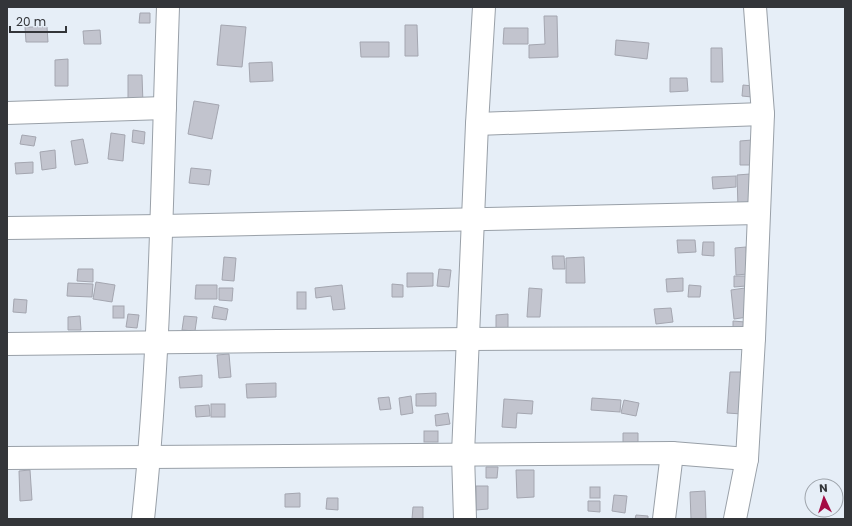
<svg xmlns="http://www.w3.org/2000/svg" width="852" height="526" viewBox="0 0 852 526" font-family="Poppins,sans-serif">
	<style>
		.building { fill: #c2c4ce; stroke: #a4a6b0 }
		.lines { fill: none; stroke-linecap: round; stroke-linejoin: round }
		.minor-casing { stroke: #99a0a8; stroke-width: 24 }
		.minor { stroke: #fff; stroke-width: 22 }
	</style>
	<rect width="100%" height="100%" fill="#e6eef7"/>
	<g class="building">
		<path d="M140 13H150V23H139Z"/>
		<path d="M544 16H557L558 57 529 58V45L545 44Z"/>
		<path d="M221 25 246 27 242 67 217 65Z"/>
		<path d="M405 25H417L418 56H405Z"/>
		<path d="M25 27H47L48 42H26Z"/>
		<path d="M504 28H528V44H503Z"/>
		<path d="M100 30 101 44H84L83 31Z"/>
		<path d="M616 40 649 43 647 59 615 55Z"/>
		<path d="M360 42H389V57H361Z"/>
		<path d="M711 48H722L723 82H711Z"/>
		<path d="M68 59V86H55V60Z"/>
		<path d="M272 62 273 81 250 82 249 63Z"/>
		<path d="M128 75H142L143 104H128Z"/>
		<path d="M670 78H687L688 91 670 92Z"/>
		<path d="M743 85 753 86 752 97 742 96Z"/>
		<path d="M194 101 219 105 212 139 188 134Z"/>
		<path d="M133 130 145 132 144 144 132 142Z"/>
		<path d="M111 133 125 135 123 161 108 159Z"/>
		<path d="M22 135 36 137 34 146 20 144Z"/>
		<path d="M83 139 88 163 75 165 71 141Z"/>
		<path d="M752 140 753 165H740V141Z"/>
		<path d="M55 150 56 168 42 170 40 152Z"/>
		<path d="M33 162V173L16 174 15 163Z"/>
		<path d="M191 168 211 170 209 185 189 183Z"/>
		<path d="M750 174 751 208H738L737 175Z"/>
		<path d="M736 176V187L713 189 712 177Z"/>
		<path d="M677 240H695L696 252 678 253Z"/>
		<path d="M703 242H714V256L702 255Z"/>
		<path d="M746 247 748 274 736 275 735 248Z"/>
		<path d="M552 256H564L565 269H553Z"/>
		<path d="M224 257 236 258 234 281 222 280Z"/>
		<path d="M584 257 585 283H566V258Z"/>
		<path d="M78 269H93V282L77 281Z"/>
		<path d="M439 269 451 270 449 287 437 286Z"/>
		<path d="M407 273H433V286L407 287Z"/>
		<path d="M734 276H746V286L734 287Z"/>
		<path d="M683 278V291L667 292 666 279Z"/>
		<path d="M96 282 115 285 112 302 93 299Z"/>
		<path d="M68 283 93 284 92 297 67 296Z"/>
		<path d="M392 284 403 285V297H392Z"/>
		<path d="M196 285H217V299H195Z"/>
		<path d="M342 285 345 309 333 310 331 296 316 298 315 288Z"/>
		<path d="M689 285 701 286 700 297H688Z"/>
		<path d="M219 288H233L232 301 219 300Z"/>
		<path d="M529 288 542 289 540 317H527Z"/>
		<path d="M745 288 748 317 734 319 731 290Z"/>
		<rect x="297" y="292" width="9" height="17"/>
		<path d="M14 299 27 300 26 313 13 312Z"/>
		<rect x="113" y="306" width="11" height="12"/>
		<path d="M214 306 228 309 226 320 212 318Z"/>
		<path d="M671 308 673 322 656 324 654 309Z"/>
		<path d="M128 314 139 315 137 328 126 327Z"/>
		<path d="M508 314V331H496V315Z"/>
		<path d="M80 316 81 330H68V317Z"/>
		<path d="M184 316 197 317 195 331 182 330Z"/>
		<path d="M733 321 745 322V333H733Z"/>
		<path d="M229 354 231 377 219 378 217 355Z"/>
		<path d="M730 372H745L742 414 727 413Z"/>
		<path d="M202 375V387L180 388 179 377Z"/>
		<path d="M276 383V397L247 398 246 384Z"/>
		<path d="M436 393V406H416V394Z"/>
		<path d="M411 396 413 413 401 415 399 398Z"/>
		<path d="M389 397 391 409 380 410 378 398Z"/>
		<path d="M592 398 621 400 620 412 591 410Z"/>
		<path d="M504 399 533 401 532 414 517 413 516 428 502 427Z"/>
		<path d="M624 400 639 403 636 416 621 413Z"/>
		<rect x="211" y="404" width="14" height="13"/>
		<path d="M209 405 210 416 196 417 195 406Z"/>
		<path d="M448 413 450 424 436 426 435 415Z"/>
		<rect x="424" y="431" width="14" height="11"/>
		<path d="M623 433H638V446L623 447Z"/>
		<path d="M486 467H498L497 478H486Z"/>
		<path d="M30 470 32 500 20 501 19 471Z"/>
		<path d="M516 470H534V497L517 498Z"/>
		<path d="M476 486H488V509L476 510Z"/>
		<rect x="590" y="487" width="10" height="11"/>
		<path d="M705 491 706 519H691L690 492Z"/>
		<path d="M300 493V507H285V494Z"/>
		<path d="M614 495 627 496 625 513 612 511Z"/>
		<path d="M327 498H338V510L326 509Z"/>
		<path d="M588 501H600V512L588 511Z"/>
		<path d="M413 507H423V519H412Z"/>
		<path d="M636 515 648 516V519H635Z"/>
	</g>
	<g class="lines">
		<defs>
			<g id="minor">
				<path d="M7 113 165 108"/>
				<path d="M477 124 763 114"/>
				<path d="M7 228 162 226 758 213"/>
				<path d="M7 344 469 339 754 338"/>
				<path d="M7 458 672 453 747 459"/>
				<path d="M143 519C161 349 162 178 168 7"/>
				<path d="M465 519 463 454 477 124 484 7"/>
				<path d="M664 519 672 453"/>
				<path d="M735 519 747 459 754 338 763 114 755 7"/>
			</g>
		</defs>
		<use href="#minor" class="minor-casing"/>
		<use href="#minor" class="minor"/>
	</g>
	<rect width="852" height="526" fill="none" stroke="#333539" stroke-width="16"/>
	<g transform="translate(824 498) rotate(356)"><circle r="19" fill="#e6eef7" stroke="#9ea4ab"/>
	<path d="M0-3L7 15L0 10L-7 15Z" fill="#a40c45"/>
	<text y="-6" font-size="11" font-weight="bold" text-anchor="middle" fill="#333539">N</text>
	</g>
	<path d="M10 26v6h56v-6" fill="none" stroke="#333539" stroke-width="2"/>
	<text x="16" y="26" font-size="12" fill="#333539" stroke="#e6eef7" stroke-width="3" paint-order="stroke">20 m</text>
</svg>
